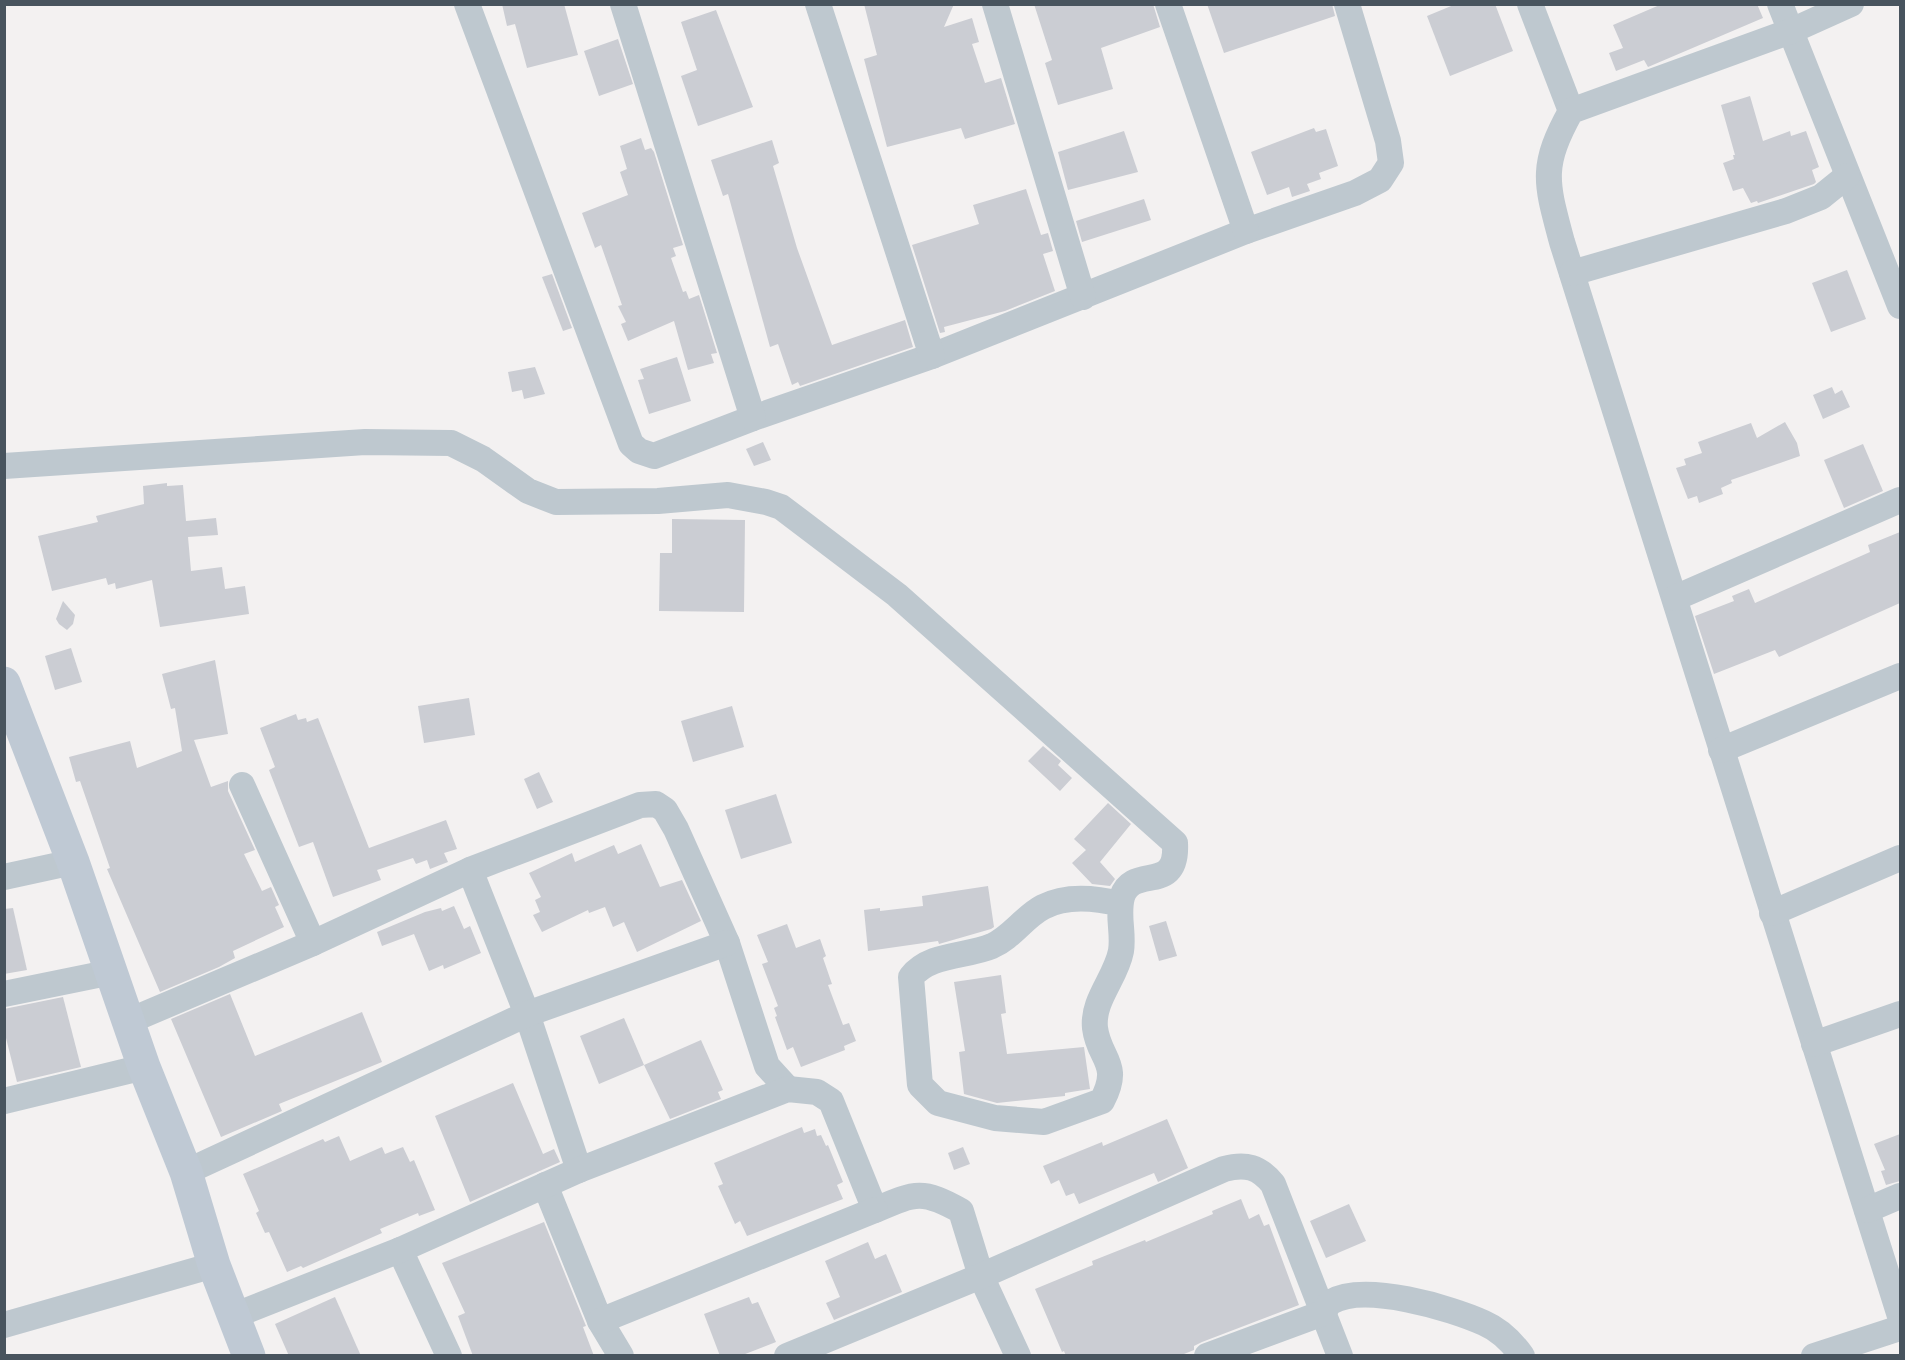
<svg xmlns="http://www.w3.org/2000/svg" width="1905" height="1360" viewBox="0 0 1905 1360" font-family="'Exo 2',sans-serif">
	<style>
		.building { fill: #cbcdd3 }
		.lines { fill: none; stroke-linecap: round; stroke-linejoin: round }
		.street { stroke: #bec8cf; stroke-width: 26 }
		.secondary { stroke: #bfc9d4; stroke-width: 33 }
	</style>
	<rect width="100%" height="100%" fill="#f3f1f1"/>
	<g class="building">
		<path d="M502 4H564L578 55 527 68 515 24 507 26Z"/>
		<path d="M864 4H954L944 27 972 18 979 42 972 44 985 83 1001 78 1015 124 965 139 961 128 887 147 864 59 877 55Z"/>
		<path d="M1034 4H1153L1160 27 1101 48 1113 89 1058 105 1045 63 1052 60Z"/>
		<path d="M1207 4H1332L1335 16 1224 53Z"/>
		<path d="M1456 4H1495L1513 51 1450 76 1427 16Z"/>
		<path d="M1662 4H1757L1763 18 1648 67 1644 60 1616 71 1609 53 1623 48 1613 25Z"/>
		<path d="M716 10 753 107 698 126 681 76 697 70 681 22Z"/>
		<path d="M618 39 633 84 599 96 584 51Z"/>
		<path d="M1750 96 1763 141 1790 131 1791 136 1806 131 1819 167 1812 170 1816 182 1814 184 1758 203 1757 201 1751 203 1743 188 1733 191 1723 163 1734 159 1733 155H1735L1721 105Z"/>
		<path d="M1314 128 1316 132 1326 129 1338 166 1319 173 1321 179 1307 184 1310 191 1292 197 1289 187 1267 195 1251 152Z"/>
		<path d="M1124 131 1138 172 1068 190 1058 152Z"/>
		<path d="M641 138 645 150 651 148 654 152 683 245 673 248 676 256 671 258 683 292 686 291 689 299 699 295 717 353 711 354 714 363 688 370 674 321 628 341 621 324 626 322 618 306 622 305 601 245 595 248 582 213 628 195 620 172 627 169 620 146Z"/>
		<path d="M772 140 779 163 773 166 797 248 832 345 905 320 913 347 800 386 798 382 792 385 778 344 770 347 728 194 723 196 711 160Z"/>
		<path d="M1026 189 1041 235 1048 233 1053 251 1043 254 1055 291 1005 311 944 327 945 332 940 333 912 245 979 224 973 205Z"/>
		<path d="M1144 199 1151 220 1082 242 1076 221Z"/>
		<path d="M1847 270 1866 319 1831 332 1812 283Z"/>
		<path d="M552 274 572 328 563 331 542 277Z"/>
		<path d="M677 357 691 401 649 414 638 380 644 379 640 369Z"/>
		<path d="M535 367 545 394 524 399 522 390 512 392 508 372Z"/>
		<path d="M1832 387 1835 394 1842 390 1850 407 1823 419 1813 395Z"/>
		<path d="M1785 422 1797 443 1800 456 1731 480 1732 483 1721 488 1723 494 1699 503 1697 496 1688 499 1676 468 1686 465 1684 459 1702 453 1698 442 1751 423 1757 438Z"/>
		<path d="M763 442 771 460 754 466 746 449Z"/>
		<path d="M1863 444 1883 491 1844 508 1824 460Z"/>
		<path d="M167 483V486L183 485 186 521 216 518 218 535 188 537 191 571 222 567 225 589 245 586 249 614 160 627 152 580 116 589 115 583 108 585 106 578 52 591 38 536 98 522 96 516 144 504 143 486Z"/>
		<path d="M672 519 745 520 744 612 659 611 660 553H672Z"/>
		<path d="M1900 532V603L1779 657 1775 650 1714 674 1695 616 1734 601 1732 596 1749 589 1755 603 1870 552 1868 545Z"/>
		<path d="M63 601 75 615 73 624 67 630 59 624 56 619Z"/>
		<path d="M71 648 82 682 55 690 45 656Z"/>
		<path d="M215 660 228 734 194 740 211 787 228 781V791L255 850 244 854 262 891 271 887 279 905 275 907 284 927 233 951 235 958 219 967 160 992 107 869 110 868 80 781 76 782 69 757 130 741 137 768 182 751 175 708 171 709 162 674Z"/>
		<path d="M469 698 475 735 424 743 418 706Z"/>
		<path d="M732 706 744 747 693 762 681 721Z"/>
		<path d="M296 714 298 720 306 718 307 722 318 718 369 848 446 820 457 849 444 853 448 862 430 869 427 860 416 864 413 858 377 870 381 880 333 897 313 842 299 847 269 770 275 767 260 728Z"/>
		<path d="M1043 746 1061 761 1058 765 1072 778 1060 791 1028 761Z"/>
		<path d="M539 772 553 802 537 809 524 779Z"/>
		<path d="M776 794 792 843 741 859 725 810Z"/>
		<path d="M1108 803 1131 824 1100 862 1115 879 1110 886 1092 884 1072 863 1086 850 1074 839Z"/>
		<path d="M641 844 660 887 682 880 701 921 637 952 624 922 613 927 605 907 589 913 588 910 542 932 533 915 540 912 535 900 541 897 529 873 572 853 575 862 614 845 618 854Z"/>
		<path d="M988 886 994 927 991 929 939 944 938 941 868 951 864 910 880 908V911L923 906 922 896Z"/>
		<path d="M454 906 464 929 470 926 481 953 444 969 443 965 429 971 414 934 382 946 377 932 425 912 441 908 442 911Z"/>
		<path d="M13 908 27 970 4 974V909Z"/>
		<path d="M1166 921 1177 956 1159 961 1149 926Z"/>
		<path d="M787 924 796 948 820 939 826 956 823 958 832 984 828 985 843 1025 849 1023 856 1041 844 1046 845 1050 801 1067 793 1047 787 1050 775 1017 777 1016 774 1008 778 1006 762 964 768 962 757 935Z"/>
		<path d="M1001 975 1006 1013 1001 1014 1007 1054 1084 1047 1090 1089 1065 1093V1096L997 1103 964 1094 959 1052 965 1051 954 982Z"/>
		<path d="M230 994 255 1056 362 1012 382 1062 279 1104 282 1111 221 1137 171 1019Z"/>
		<path d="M63 997 81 1067 17 1082 4 1030V1009Z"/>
		<path d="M624 1018 644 1065 599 1084 580 1036Z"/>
		<path d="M701 1040 723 1090 718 1092 721 1099 670 1119 644 1065Z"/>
		<path d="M513 1083 543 1154 554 1149 560 1162 470 1202 435 1116Z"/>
		<path d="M1167 1119 1188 1168 1158 1182 1154 1173 1079 1204 1074 1193 1066 1196 1059 1180 1051 1184 1043 1166 1102 1142 1103 1146Z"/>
		<path d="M802 1127 804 1133 815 1129 817 1136 821 1135 826 1146 828 1145 843 1182 837 1185 843 1199 747 1236 740 1221 735 1224 718 1186 723 1184 714 1163Z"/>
		<path d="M1900 1134V1181L1886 1185 1881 1171 1885 1170 1874 1144Z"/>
		<path d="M339 1136 350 1161 382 1147 385 1154 403 1147 410 1162 414 1160 435 1210 419 1216 418 1213 380 1229 382 1233 303 1268 301 1266 287 1272 269 1232 265 1233 256 1213 259 1211 243 1174 323 1139 325 1142Z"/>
		<path d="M963 1147 970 1164 954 1170 948 1153Z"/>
		<path d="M1241 1199 1249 1219 1259 1214 1264 1226 1269 1224 1299 1305 1202 1342 1194 1346V1350L1179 1356H1066L1064 1351 1062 1352 1035 1289 1093 1265 1092 1261 1145 1240 1146 1242 1213 1214 1212 1211Z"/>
		<path d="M1349 1204 1366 1241 1326 1258 1310 1221Z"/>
		<path d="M544 1222 586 1326 583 1327 594 1356H473L458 1316 465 1313 442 1263Z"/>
		<path d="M868 1242 875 1259 886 1254 902 1292 834 1320 826 1303 840 1297 825 1261Z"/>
		<path d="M335 1297 361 1356H289L275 1324Z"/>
		<path d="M749 1297 752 1304 758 1302 776 1342 740 1356H720L704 1314Z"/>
	</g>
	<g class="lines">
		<g class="street">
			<path d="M467 4 631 444 639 451 654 456 753 418 932 356 1246 231 1355 193 1380 180 1391 163 1388 141 1347 4"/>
			<path d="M623 4 753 418"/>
			<path d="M818 4 932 356"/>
			<path d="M995 4 1083 297"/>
			<path d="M1168 4 1246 231"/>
			<path d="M1530 4 1571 111"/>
			<path d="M1780 4 1900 306"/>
			<path d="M1851 4 1791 31 1571 111C1540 167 1546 182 1562 242L1900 1316"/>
			<path d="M1572 273 1786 211 1821 197 1847 176"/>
			<path d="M4 466 365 442 451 443 483 459 528 491 556 502 658 501 728 495 766 502 781 507 897 595 1175 843C1178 896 1133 863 1122 897 1117 915 1124 933 1121 951 1116 978 1092 1000 1095 1028 1099 1060 1122 1063 1102 1101L1044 1122 995 1118 938 1103 920 1085 911 977C930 953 966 957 992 946 1012 937 1024 917 1043 907 1066 895 1096 898 1120 904"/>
			<path d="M1675 598 1900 500"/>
			<path d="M1721 750 1900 676"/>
			<path d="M242 785 313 943"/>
			<path d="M470 870 527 1014 579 1170"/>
			<path d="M4 877 73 862"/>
			<path d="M1772 913 1900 858"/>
			<path d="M4 994 112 972"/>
			<path d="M129 1021 313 943 470 870 640 805 656 804 665 810 676 829 727 943 767 1066 788 1089"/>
			<path d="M1814 1044 1900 1014"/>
			<path d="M4 1101 144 1067"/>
			<path d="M186 1172 527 1014 727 943"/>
			<path d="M545 1185 600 1321 621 1356"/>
			<path d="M1867 1210 1900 1196"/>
			<path d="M400 1250 449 1356"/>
			<path d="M233 1316 400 1250 579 1170 788 1089 817 1092 831 1101 875 1210C915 1193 922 1189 961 1211L981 1276 1018 1356"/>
			<path d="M600 1321 875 1210"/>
			<path d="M4 1325 214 1265"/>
			<path d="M787 1356 981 1276 1224 1169C1246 1163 1259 1167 1273 1184L1340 1356"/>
			<path d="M1207 1356 1323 1313C1325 1310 1328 1304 1331 1302 1364 1282 1451 1308 1484 1323 1500 1330 1512 1342 1522 1356"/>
			<path d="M1814 1356 1900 1328"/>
		</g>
		<path class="secondary" d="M4 683 73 862 144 1067 186 1172 214 1265 249 1356"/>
	</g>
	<rect width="1905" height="1360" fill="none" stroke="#48545e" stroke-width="12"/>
</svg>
